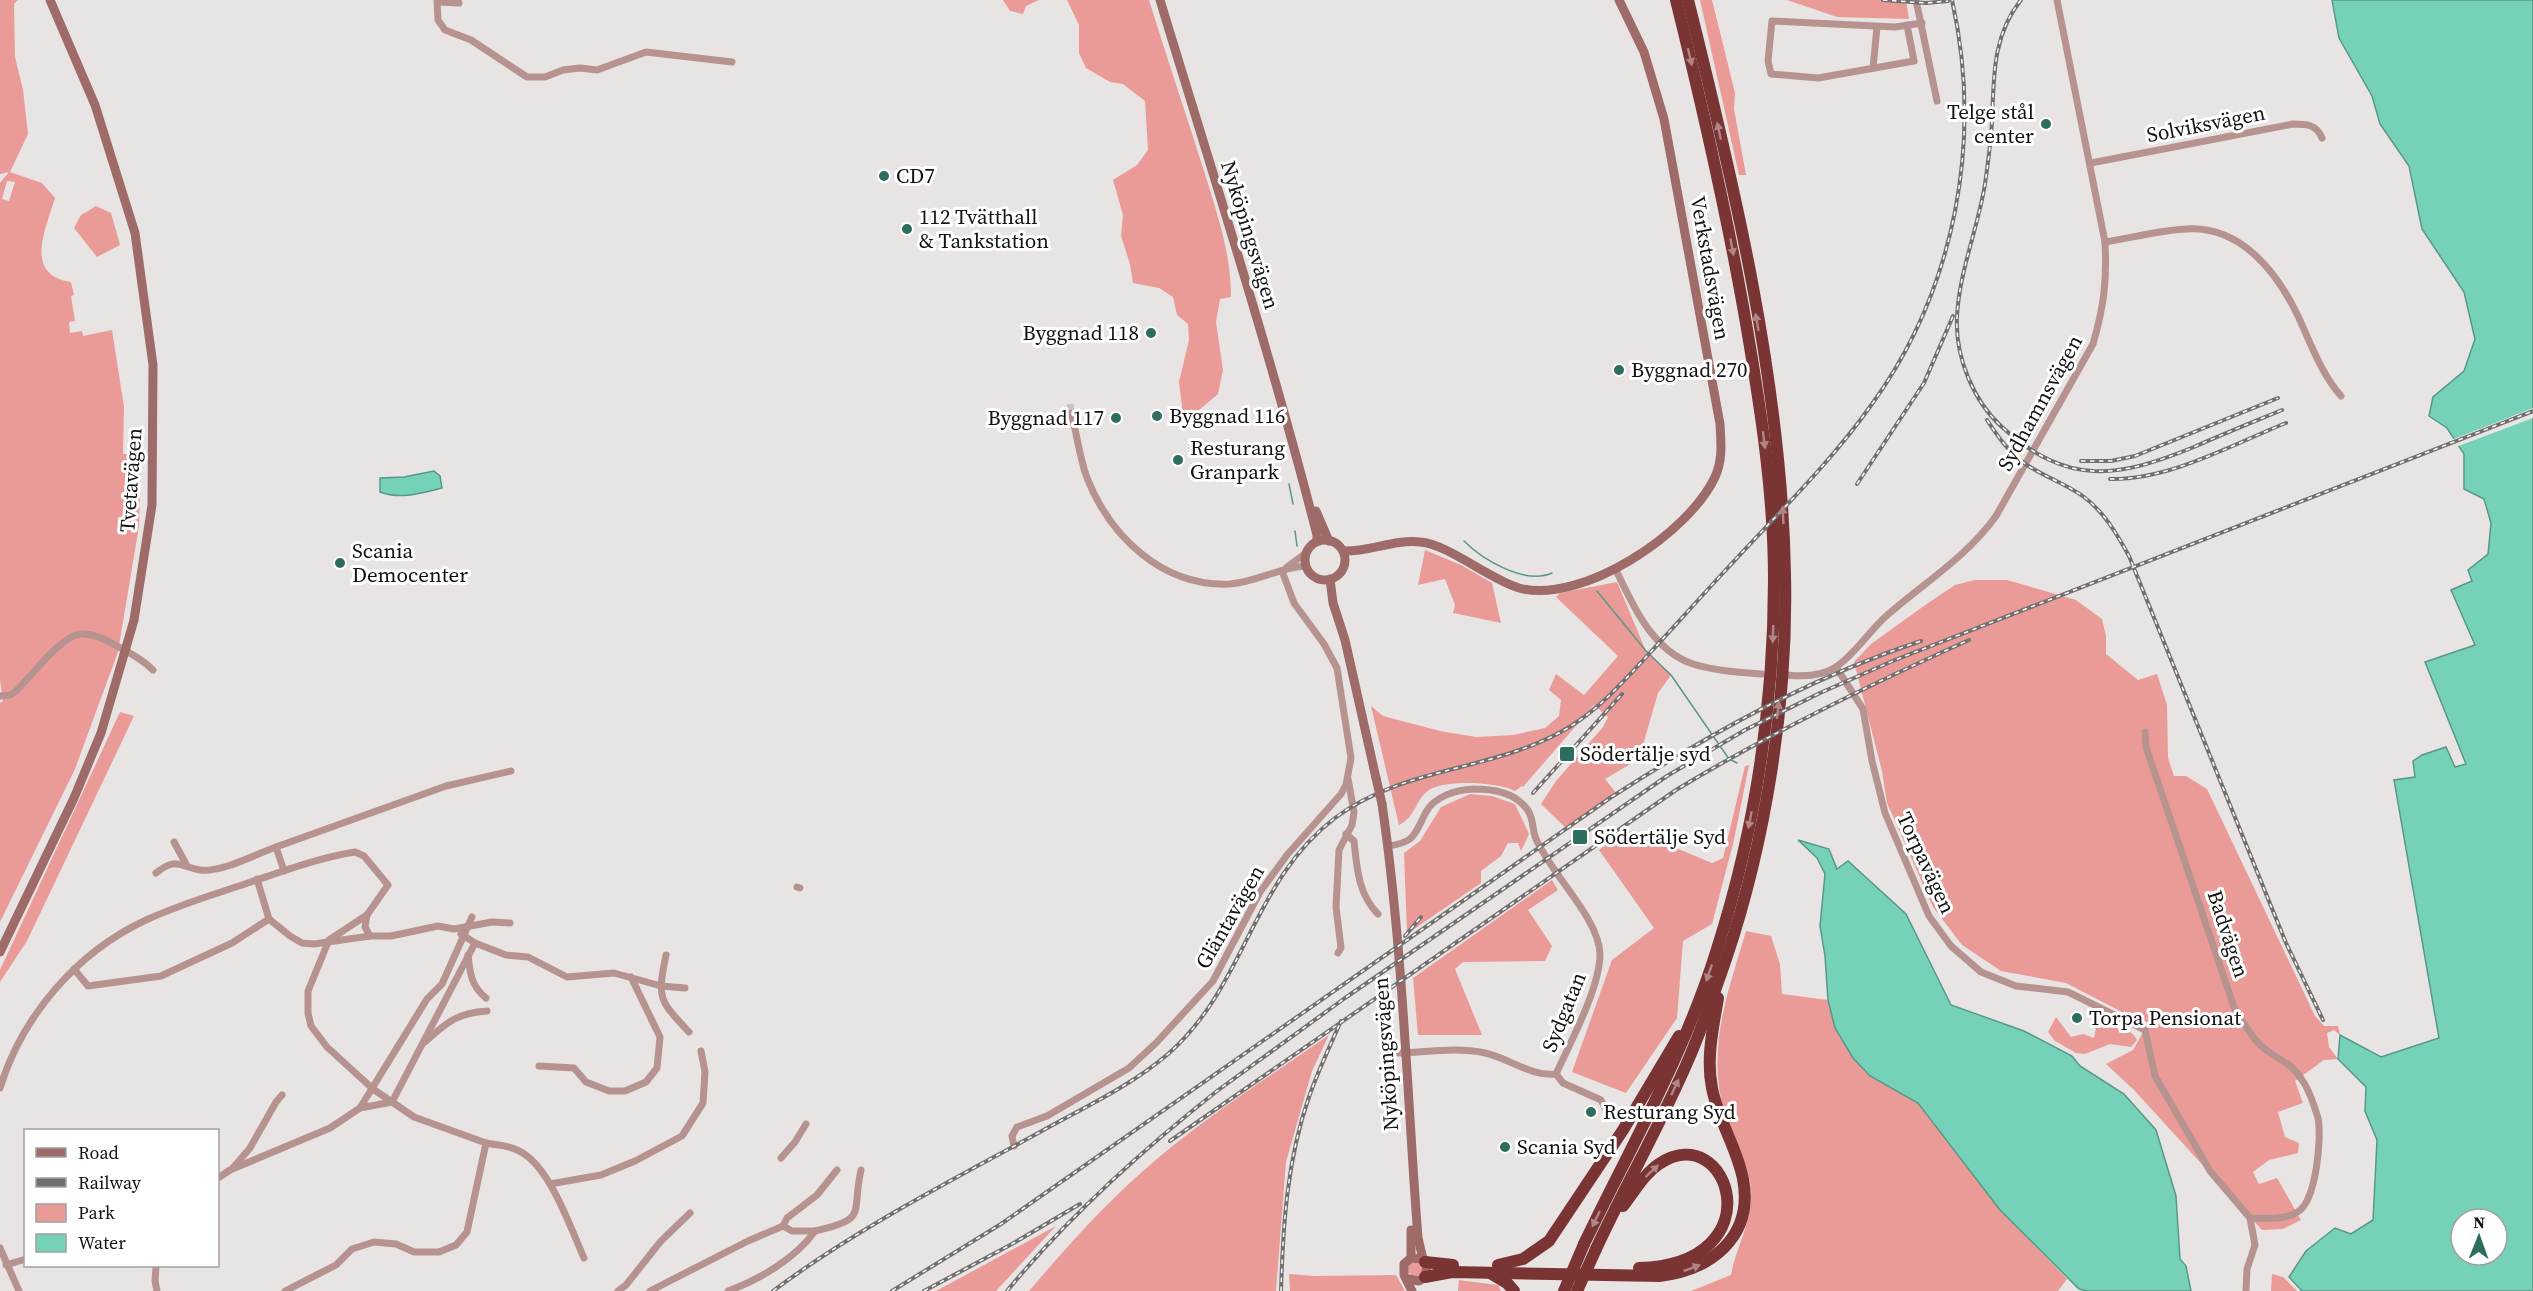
<svg xmlns="http://www.w3.org/2000/svg" width="2533" height="1291" viewBox="0 0 2533 1291" font-family="'Source Serif 4',serif">
	<style>
		.green { fill: #ea9b97; fill-rule: evenodd }
		.water { fill: #75d2b8; stroke: #589886; stroke-width: 1.5; fill-rule: evenodd }
		.pier { fill: #e8e4e4 }
		.lines { fill: none; stroke-linecap: round; stroke-linejoin: round }
		.stream { stroke: #589886; stroke-width: 1.5 }
		.minor-tunnel { stroke: #c8c4c4; stroke-width: 7; stroke-dasharray: 7 3.5; stroke-linecap: butt }
		.minor { stroke: #b79390; stroke-width: 7 }
		.secondary { stroke: #9e6b68; stroke-width: 9 }
		.motorway { stroke: #793433; stroke-width: 12 }
		.rail-casing { stroke: #716f6f; stroke-width: 4 }
		.rail { stroke: #fff; stroke-width: 1.5; stroke-dasharray: 4.5; stroke-linecap: butt }
		.secondary-bridge { stroke: #9e6b68; stroke-width: 9 }
		.motorway-bridge { stroke: #793433; stroke-width: 12 }
		.oneway { fill: #af8585 }
		.poi-dot { fill: #2c6d5d; stroke: #fff; stroke-width: 2 }
		.labels { text-anchor: middle; stroke-width: 6; stroke-linejoin: round; paint-order: stroke }
		.poi-label { font-size: 21px; fill: #131212; stroke: #fff; text-anchor: start }
		.street-label { font-size: 21px; fill: #131212; stroke: #fff }
	</style>
	<rect width="100%" height="100%" fill="#e8e4e4"/>
	<g class="green">
		<path d="M0 0H18L14 4 15 57 23 90 28 134 10 172 42 183 55 198C46 228 23 275 71 282L74 295 71 296 75 321 69 322 70 333 82 331 83 336 112 330 124 407 123 454H141L139 526 118 652 75 769 0 922V703L3 701 0 680V183L9 172 0 174ZM7 181 15 182 9 201 2 199Z"/>
		<path d="M1003 0H1039L1026 6 1023 14 1010 11Z"/>
		<path d="M1067 0H1149C1167 58 1186 114 1204 171 1217 213 1231 253 1231 297L1220 299 1216 322 1223 370 1218 394 1193 415 1182 428 1179 424 1182 406 1179 382 1189 340 1188 324 1177 315 1173 297 1159 288 1133 283 1130 264 1121 236 1123 215 1113 180 1137 165 1148 150 1145 101 1123 84 1110 82 1086 68 1079 53V25Z"/>
		<path d="M1700 0H1712L1735 93 1734 109 1746 175H1739Z"/>
		<path d="M1787 0H1906L1909 19 1837 17Z"/>
		<path d="M96 206 111 213 120 245 97 257 74 228 81 215Z"/>
		<path d="M1425 550 1461 565 1492 583 1501 623 1453 613 1455 605 1445 579 1418 585Z"/>
		<path d="M1975 580H2007L2076 600 2102 619 2106 636V654L2138 680 2157 674 2167 705 2168 758 2174 776H2186L2207 789 2315 1016 2324 1026H2338L2340 1035 2334 1030 2327 1033 2329 1047 2338 1059 2324 1060 2295 1081 2303 1103 2278 1112 2285 1137 2299 1143 2298 1153 2269 1160 2253 1172 2259 1184 2277 1178 2301 1220 2283 1229 2262 1230 2134 1090 2106 1064 2133 1050 2147 1025 2066 983 2001 971 1962 945 1933 907 1887 803 1882 771 1854 662 1871 644 1928 603 1955 585Z"/>
		<path d="M1617 582 1646 651 1671 675 1658 693 1639 759 1605 779 1617 794 1568 830 1541 804 1556 781 1603 727 1608 717 1594 705 1523 787 1522 786 1515 791C1499 782 1444 779 1429 790 1414 801 1417 816 1399 825L1371 706 1383 716 1440 731 1476 737 1513 735 1545 728 1559 716 1561 700 1549 690 1556 674 1584 695 1618 656 1556 597 1560 593Z"/>
		<path d="M120 712 134 716 27 941 0 982V970Z"/>
		<path d="M1749 765 1734 840 1712 924 1683 941 1677 1018 1626 1093 1572 1072 1612 960 1654 928 1599 850 1625 830 1640 833 1712 863 1723 858 1745 766Z"/>
		<path d="M1470 794 1492 796 1515 804 1529 834 1521 851 1518 843H1508L1501 856 1481 871V883L1407 934 1404 853 1420 841 1441 807Z"/>
		<path d="M1552 880 1558 890 1528 910 1552 946 1545 961 1463 962 1455 969 1482 1035H1418L1413 978Z"/>
		<path d="M1746 931 1771 936 1780 964 1782 994 1828 1000 1835 1028 1870 1076 1918 1103 2000 1210 2067 1279 2058 1291H1691L1731 1275C1736 1248 1751 1224 1751 1196 1752 1167 1734 1145 1726 1118 1705 1051 1727 996 1746 931Z"/>
		<path d="M2091 1016C2097 1019 2103 1024 2110 1026 2121 1030 2131 1028 2137 1040L2131 1047 2110 1044 2085 1054 2076 1053 2055 1041 2048 1032 2056 1017 2071 1037 2083 1034 2094 1038 2096 1028Z"/>
		<path d="M1329 1035 1312 1071 1286 1162 1276 1291H1029C1065 1249 1100 1209 1142 1172 1199 1121 1266 1079 1329 1035Z"/>
		<path d="M1056 1226 996 1291H936Z"/>
		<circle cx="1416" cy="1269" r="8"/>
		<path d="M1289 1274 1315 1276 1396 1275 1405 1291H1290Z"/>
		<path d="M2272 1274 2283 1277 2297 1291H2271Z"/>
		<path d="M1459 1280 1498 1285 1501 1291H1458Z"/>
	</g>
	<g class="water">
		<path d="M2332 0H2533V1291H2302L2289 1277 2306 1251 2335 1228 2351 1234 2373 1220 2377 1140 2365 1111 2366 1087 2338 1059 2340 1035 2381 1057 2439 1038 2394 780 2415 777 2413 761 2422 755 2446 747 2455 767 2466 764 2425 662 2475 645 2451 590 2472 581 2468 570 2488 554 2491 523 2484 499 2464 489V454L2447 428 2429 416 2433 397 2464 371 2475 339 2464 292 2422 229 2409 166 2380 124 2372 96 2339 38ZM2461 1219H2497V1255H2461Z"/>
		<path d="M434 471 440 476 442 488C422 493 400 500 380 492V478L404 477Z"/>
		<path d="M1798 840 1829 849 1837 869 1848 861 1906 914 1951 1005 2024 1031 2072 1056 2080 1066 2124 1094 2156 1130 2176 1196 2180 1259 2186 1266 2191 1291H2087L2079 1289 2000 1210 1918 1103 1870 1076 1853 1058 1835 1028 1828 1000 1825 956 1820 926 1825 874 1817 858Z"/>
	</g>
	<path class="pier" d="M2533 408V418L2456 447 2451 440Z"/>
	<g class="lines">
		<g class="stream">
			<path d="M1289 484 1293 504"/>
			<path d="M1295 531 1297 546"/>
			<path d="M1464 541C1483 560 1525 585 1552 573"/>
			<path d="M1597 591 1646 651 1671 675 1729 759 1737 763"/>
		</g>
		<path class="minor-tunnel" d="M1070 404 1071 413"/>
		<g class="minor">
			<path d="M437 0 438 20 445 30 471 40 527 77H545L563 70 580 68 597 70 646 52 732 62"/>
			<path d="M1916 0 1937 101"/>
			<path d="M438 2 459 3"/>
			<path d="M1907 25 1914 61 1818 78 1771 74 1768 61 1772 21 1895 27 1922 23"/>
			<path d="M1873 68 1877 27"/>
			<path d="M2091 163 2293 124C2306 124 2316 124 2322 138"/>
			<path d="M2105 242C2132 238 2160 230 2187 229 2241 226 2277 272 2298 316 2311 344 2321 373 2341 396"/>
			<path d="M1071 413C1077 433 1079 455 1086 475 1109 536 1162 587 1230 584 1257 582 1280 567 1306 566"/>
			<path d="M1287 567 1306 553"/>
			<path d="M1616 570C1633 606 1653 651 1693 664 1715 671 1739 672 1762 674"/>
			<path d="M1836 667 1863 709 1872 761 1885 813 1929 916 1951 946 1981 972 2016 986 2068 992 2145 1030 2155 1076 2210 1171 2250 1218"/>
			<path d="M1787 675C1804 677 1822 676 1836 667 1855 654 1868 633 1884 618 1922 584 1966 558 1996 516L2093 344C2104 306 2107 281 2105 242L2057 0"/>
			<path d="M0 696 10 695 15 692C30 678 61 636 80 634 93 633 104 639 115 645 129 652 142 659 153 670"/>
			<path d="M2145 732 2146 747 2234 1007C2242 1020 2249 1034 2260 1045 2274 1058 2292 1062 2302 1080 2308 1088 2315 1108 2318 1118 2322 1138 2316 1199 2299 1211 2285 1221 2266 1218 2250 1218L2255 1245 2247 1269 2246 1291"/>
			<path d="M1346 834 1354 841C1357 868 1358 894 1378 914"/>
			<path d="M174 842 186 864"/>
			<path d="M1388 846C1395 845 1403 844 1410 839 1418 832 1421 821 1426 812 1435 796 1456 790 1473 789 1493 789 1514 792 1527 809 1534 818 1532 830 1536 839 1551 874 1599 918 1600 954 1600 988 1570 1043 1556 1074 1531 1077 1509 1058 1485 1053 1458 1047 1427 1052 1399 1053"/>
			<path d="M284 871 276 847 446 786 511 771"/>
			<path d="M156 873C177 856 180 867 200 870 221 873 256 854 276 847"/>
			<path d="M797 887 800 888"/>
			<path d="M367 915 365 927 370 936"/>
			<path d="M269 919 290 936 302 943 314 944 370 936H391L438 926 454 929 492 922 510 923"/>
			<path d="M461 934 475 943 506 955 528 957 567 977 614 973 661 986 685 988"/>
			<path d="M1338 953 1341 948 1336 907 1339 850 1352 825 1354 812 1348 779"/>
			<path d="M468 955C470 973 471 986 486 998"/>
			<path d="M666 955C657 999 659 1000 689 1032"/>
			<path d="M74 969 88 986 161 976 232 943 269 919 257 879"/>
			<path d="M425 1042C447 1022 457 1013 487 1011"/>
			<path d="M539 1066 574 1068 586 1082 609 1091H625L646 1082 657 1068 660 1037 631 977"/>
			<path d="M1556 1074 1563 1083 1601 1100 1607 1112"/>
			<path d="M0 1088C22 1016 77 952 146 920 178 905 212 895 245 884 281 872 317 858 355 852L364 856 388 885 367 915 329 940 308 991V1013L311 1026 327 1047 373 1089 392 1102 360 1108"/>
			<path d="M486 1143C495 1145 508 1145 517 1150 549 1163 570 1227 584 1258"/>
			<path d="M1014 1146 1012 1136 1017 1127 1047 1116 1129 1068 1156 1043 1213 981 1260 892 1287 855 1341 794 1346 785 1351 758 1337 668 1324 644 1294 603 1282 571"/>
			<path d="M781 1158 795 1142 806 1124"/>
			<path d="M232 1169 250 1148 276 1102 282 1095"/>
			<path d="M218 1178 230 1170 330 1128 360 1108 427 999 442 984 472 917"/>
			<path d="M550 1184 601 1175 635 1161 682 1136 703 1103 705 1072 701 1051"/>
			<path d="M783 1226 792 1231H815"/>
			<path d="M0 1248 19 1291"/>
			<path d="M6 1265 26 1259"/>
			<path d="M156 1266 155 1281 157 1291"/>
			<path d="M285 1291 336 1265 352 1249 374 1242 396 1244 414 1252H439L456 1245 467 1232 486 1143 414 1117 392 1102 475 943"/>
			<path d="M618 1291 626 1285 661 1241 690 1213"/>
			<path d="M650 1291 748 1241 783 1226 787 1218 817 1195 837 1170"/>
			<path d="M728 1291C759 1280 796 1258 815 1231 869 1219 851 1214 861 1170"/>
		</g>
		<g class="secondary">
			<path d="M1160 0C1214 178 1271 355 1317 535V541"/>
			<path d="M1316 511 1329 541"/>
			<circle cx="1325" cy="560" r="20"/>
			<path d="M1343 551C1369 552 1394 539 1420 542 1448 544 1489 579 1519 588 1582 605 1689 533 1715 477 1723 459 1721 443 1720 424L1664 119 1644 52 1619 0"/>
			<path d="M1330 579 1333 603 1345 640 1376 778"/>
			<path d="M1382 804C1403 948 1407 1094 1418 1238L1423 1259"/>
			<path d="M0 952 74 798 101 733 134 620 152 505 153 365 135 233 95 105 50 0"/>
			<path d="M1411 1258V1230"/>
			<path d="M1408 1279 1419 1281 1425 1277 1427 1266 1423 1259 1411 1258 1404 1264V1275L1412 1291"/>
		</g>
		<g class="motorway">
			<path d="M1623 1206C1634 1192 1644 1174 1659 1164 1729 1117 1777 1264 1639 1268"/>
			<path d="M1584 1244C1631 1146 1685 1053 1717 949 1755 830 1774 705 1774 579 1774 495 1761 411 1747 329 1728 218 1703 109 1676 0"/>
			<path d="M1596 1249C1626 1184 1662 1122 1690 1056 1703 1025 1715 991 1726 959 1766 840 1788 700 1785 575 1782 385 1734 184 1688 0"/>
			<path d="M1425 1262 1453 1265"/>
			<path d="M1498 1265 1523 1259 1549 1241 1623 1130 1679 1036"/>
			<path d="M1492 1274 1507 1283 1514 1291"/>
			<path d="M1425 1277 1452 1272 1659 1276C1711 1270 1754 1237 1743 1179 1737 1148 1718 1120 1712 1088 1706 1058 1713 1028 1718 998"/>
		</g>
		<defs>
			<g id="rail">
				<path d="M1883 0 1926 3 1948 1"/>
				<path d="M2021 0C1992 36 1994 78 1992 121 1991 142 1988 163 1985 184 1978 228 1959 272 1957 317 1955 356 1973 401 2002 427 2068 487 2118 478 2194 447 2223 434 2253 422 2282 410"/>
				<path d="M1987 420C1998 437 2010 454 2027 465 2045 477 2066 484 2084 497 2104 512 2117 534 2129 556L2286 943 2323 1020"/>
				<path d="M2081 461H2111L2135 456 2278 398"/>
				<path d="M2110 479C2170 480 2231 445 2286 423"/>
				<path d="M1857 484 1924 383 1953 316"/>
				<path d="M1533 793 1622 694"/>
				<path d="M1405 936 1421 917"/>
				<path d="M1170 1141 1676 790C1770 733 1869 685 1969 640"/>
				<path d="M773 1291C856 1229 949 1182 1040 1132 1083 1108 1131 1086 1168 1054 1246 986 1251 882 1335 818 1405 765 1497 772 1571 726 1600 708 1623 682 1647 656 1672 629 1697 601 1723 573 1773 518 1829 465 1872 404 1956 288 1983 139 1952 0"/>
				<path d="M892 1291 1001 1224 1610 798C1709 734 1809 678 1921 641"/>
				<path d="M924 1291 1012 1244 1080 1204"/>
				<path d="M1007 1291C1069 1216 1141 1151 1217 1091L1345 998 1667 776 1745 730 1820 693 1895 660 2533 411"/>
				<path d="M1281 1291C1283 1225 1287 1160 1309 1097 1318 1071 1330 1046 1341 1021"/>
			</g>
		</defs>
		<use href="#rail" class="rail-casing"/>
		<use href="#rail" class="rail"/>
		<path class="secondary-bridge" d="M1376 778 1382 804"/>
		<g class="motorway-bridge">
			<path d="M1564 1291 1584 1244"/>
			<path d="M1577 1291 1596 1249"/>
		</g>
	</g>
	<defs><path id="oneway-solid" d="M-6-.8H1V-3.2L6.5 0L1 3.2V.8H-6Z" transform="scale(1.5)"/></defs>
	<g class="oneway">
		<use href="#oneway-solid" transform="translate(1690 57) rotate(76)"/>
		<use href="#oneway-solid" transform="translate(1719 131) rotate(-102)"/>
		<use href="#oneway-solid" transform="translate(1732 247) rotate(79)"/>
		<use href="#oneway-solid" transform="translate(1757 322) rotate(-100)"/>
		<use href="#oneway-solid" transform="translate(1764 440) rotate(83)"/>
		<use href="#oneway-solid" transform="translate(1783 515) rotate(-93)"/>
		<use href="#oneway-solid" transform="translate(1773 634) rotate(92)"/>
		<use href="#oneway-solid" transform="translate(1778 710) rotate(-83)"/>
		<use href="#oneway-solid" transform="translate(1750 820) rotate(101)"/>
		<use href="#oneway-solid" transform="translate(1709 973) rotate(109)"/>
		<use href="#oneway-solid" transform="translate(1675 1087) rotate(-65)"/>
		<use href="#oneway-solid" transform="translate(1652 1171) rotate(-43)"/>
		<use href="#oneway-solid" transform="translate(1596 1219) rotate(116)"/>
		<use href="#oneway-solid" transform="translate(1692 1268) rotate(-21)"/>
	</g>
	<g class="poi-dot">
		<circle cx="2046" cy="124" r="6"/>
		<circle cx="884" cy="176" r="6"/>
		<circle cx="907" cy="229" r="6"/>
		<circle cx="1151" cy="333" r="6"/>
		<circle cx="1619" cy="370" r="6"/>
		<circle cx="1157" cy="416" r="6"/>
		<circle cx="1116" cy="418" r="6"/>
		<circle cx="1178" cy="460" r="6"/>
		<circle cx="340" cy="563" r="6"/>
		<rect x="1559" y="746" width="16" height="16" rx="3"/>
		<rect x="1572" y="829" width="16" height="16" rx="3"/>
		<circle cx="2077" cy="1018" r="6"/>
		<circle cx="1591" cy="1112" r="6"/>
		<circle cx="1505" cy="1147" r="6"/>
	</g>
	<g class="labels">
		<g class="poi-label">
			<text x="2034" y="119" text-anchor="end">Telge stål<tspan x="2034" dy="24">center</tspan></text>
			<text x="896" y="183">CD7</text>
			<text x="919" y="224">112 Tvätthall<tspan x="919" dy="24">&amp; Tankstation</tspan></text>
			<text x="1139" y="340" text-anchor="end">Byggnad 118</text>
			<text x="1631" y="377">Byggnad 270</text>
			<text x="1169" y="423">Byggnad 116</text>
			<text x="1104" y="425" text-anchor="end">Byggnad 117</text>
			<text x="1190" y="455">Resturang<tspan x="1190" dy="24">Granpark</tspan></text>
			<text x="352" y="558">Scania<tspan x="352" dy="24">Democenter</tspan></text>
			<text x="1580" y="761">Södertälje syd</text>
			<text x="1594" y="844">Södertälje Syd</text>
			<text x="2089" y="1025">Torpa Pensionat</text>
			<text x="1603" y="1119">Resturang Syd</text>
			<text x="1517" y="1154">Scania Syd</text>
		</g>
		<g class="street-label">
			<text transform="translate(2206 124) rotate(-11)" y="7">Solviksvägen</text>
			<text transform="translate(1250 235) rotate(73)" y="7">Nyköpingsvägen</text>
			<text transform="translate(1710 268) rotate(80)" y="7">Verkstadsvägen</text>
			<text transform="translate(2040 403) rotate(-61)" y="7">Sydhamnsvägen</text>
			<text transform="translate(131 480) rotate(-86)" y="7">Tvetavägen</text>
			<text transform="translate(1926 863) rotate(65)" y="7">Torpavägen</text>
			<text transform="translate(1230 917) rotate(-60)" y="7">Gläntavägen</text>
			<text transform="translate(2228 934) rotate(72)" y="7">Badvägen</text>
			<text transform="translate(1564 1012) rotate(-68)" y="7">Sydgatan</text>
			<text transform="translate(1386 1054) rotate(-94)" y="7">Nyköpingsvägen</text>
		</g>
	</g>
	<rect x="24" y="1129" width="195" height="138" fill="#ffffff" stroke="#a1a0a0" stroke-width="1.5"/>
	<rect x="36" y="1148" width="30" height="9" fill="#9e6b68" stroke="#a1a0a0" stroke-width="1.5"/>
	<text x="78" y="1159" font-size="18" fill="#131212">Road</text>
	<rect x="36" y="1178" width="30" height="9" fill="#716f6f" stroke="#a1a0a0" stroke-width="1.5"/>
	<text x="78" y="1189" font-size="18" fill="#131212">Railway</text>
	<rect x="36" y="1204" width="30" height="18" fill="#ea9b97" stroke="#a1a0a0" stroke-width="1.5"/>
	<text x="78" y="1219" font-size="18" fill="#131212">Park</text>
	<rect x="36" y="1234" width="30" height="18" fill="#75d2b8" stroke="#a1a0a0" stroke-width="1.5"/>
	<text x="78" y="1249" font-size="18" fill="#131212">Water</text>
	<g transform="translate(2479 1237) rotate(1)"><circle r="28" fill="#ffffff" stroke="#a1a0a0" stroke-width="1.5"/>
	<path d="M0-4.5L10 22L0 15L-10 22Z" fill="#2c6d5d"/>
	<text y="-9" font-size="16" font-weight="bold" text-anchor="middle" fill="#131212">N</text>
	</g>
</svg>
